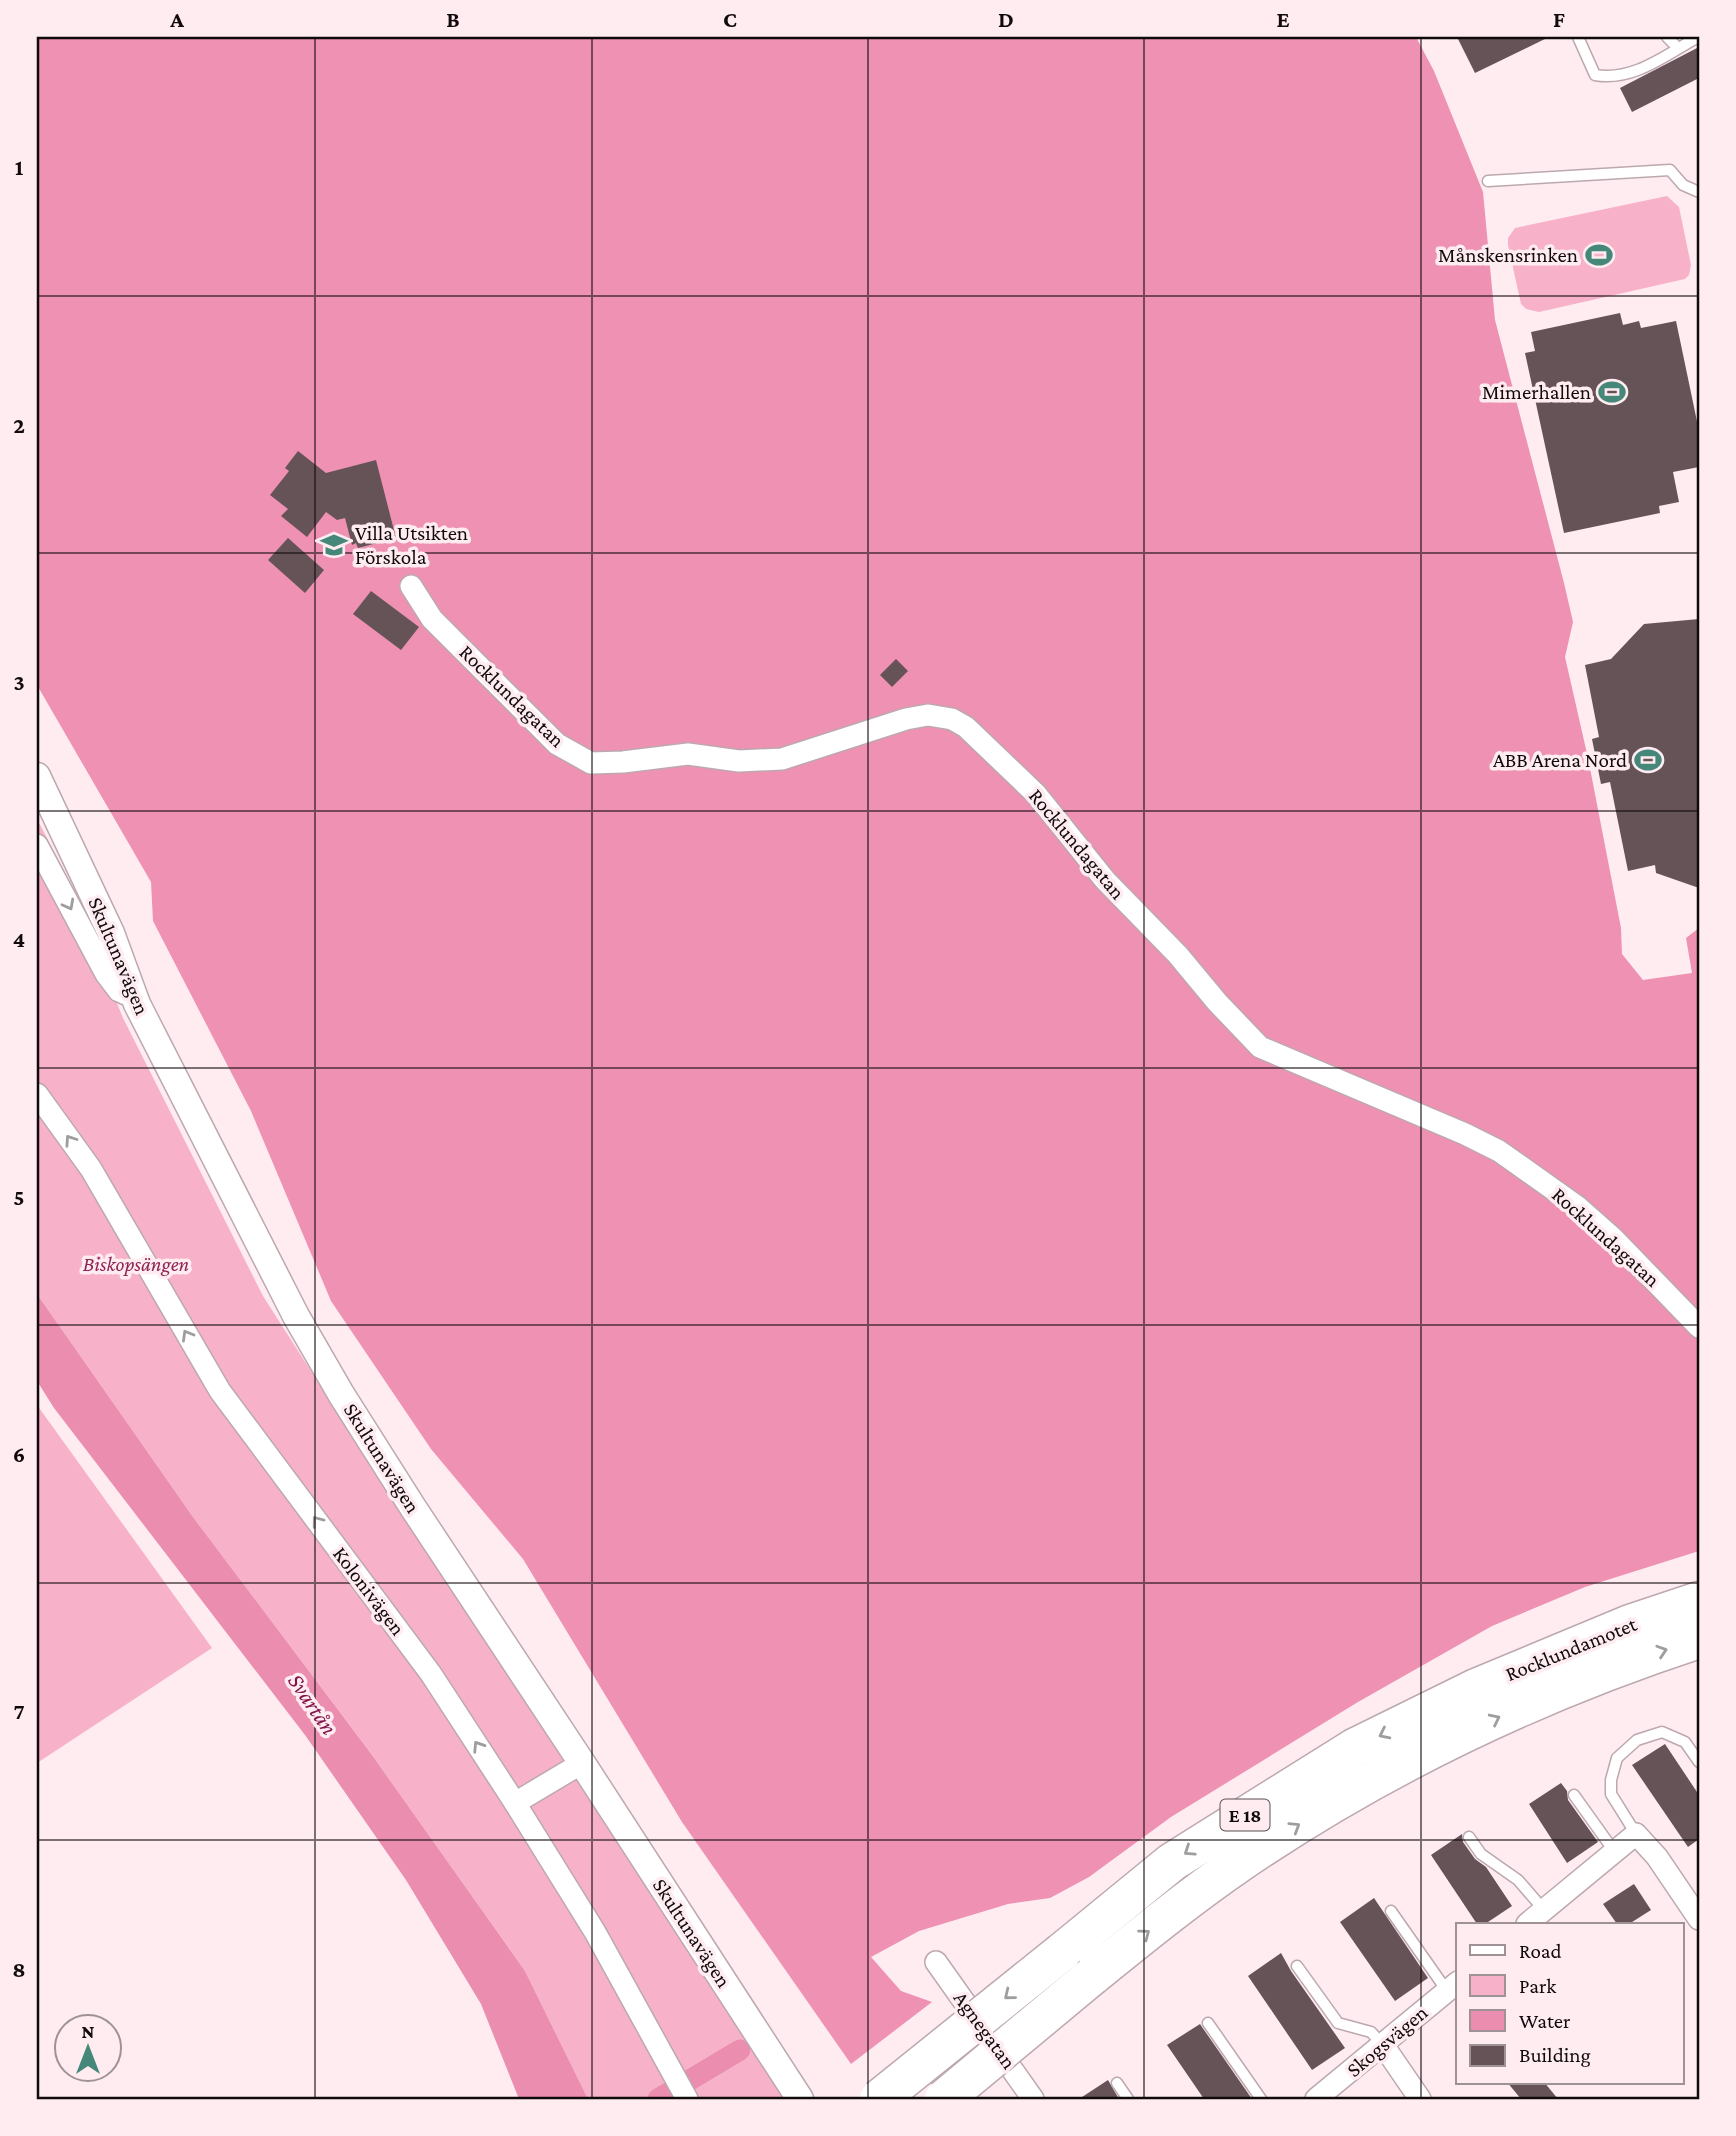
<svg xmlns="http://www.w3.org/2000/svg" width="1736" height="2136" viewBox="0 0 1736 2136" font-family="'Crimson Pro',serif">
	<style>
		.green { fill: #f7b2c9 }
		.forest { fill: #ef91b2 }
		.water { fill: #ea8dae }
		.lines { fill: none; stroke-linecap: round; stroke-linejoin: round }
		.canal { stroke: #ea8dae; stroke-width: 21 }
		.building { fill: #655358 }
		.service-casing { stroke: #bda8af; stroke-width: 13 }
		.minor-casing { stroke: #bda8af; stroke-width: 24 }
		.tertiary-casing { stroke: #bda8af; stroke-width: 29 }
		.motorway-casing { stroke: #bda8af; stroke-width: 41 }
		.service { stroke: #fff; stroke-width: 10 }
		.minor { stroke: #fff; stroke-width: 21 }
		.tertiary { stroke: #fff; stroke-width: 26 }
		.motorway { stroke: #fff; stroke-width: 38 }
		.motorway-bridge-casing { stroke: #bda8af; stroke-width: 41; stroke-linecap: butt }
		.motorway-bridge { stroke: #fff; stroke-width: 38 }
		.oneway { stroke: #a09d9e }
		.grid { fill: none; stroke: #110a0d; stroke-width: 2; stroke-opacity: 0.55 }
		.labels { text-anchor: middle; stroke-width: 7; stroke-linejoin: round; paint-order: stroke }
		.shield { fill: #feecf1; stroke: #584e51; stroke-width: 2 }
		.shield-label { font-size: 19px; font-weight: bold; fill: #110a0d }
		.poi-label { font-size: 21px; fill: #110a0d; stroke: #feecf1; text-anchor: end }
		.street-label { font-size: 21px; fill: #110a0d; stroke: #feecf1 }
		.park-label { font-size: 21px; font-style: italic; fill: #8f2353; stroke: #feecf1 }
		.water-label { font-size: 23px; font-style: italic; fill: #821449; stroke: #feecf1 }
		.neatline { fill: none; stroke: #110a0d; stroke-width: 2.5 }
		.grid-label { font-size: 23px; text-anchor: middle; font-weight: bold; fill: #110a0d }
	</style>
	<rect width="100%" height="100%" fill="#feecf1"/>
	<g class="green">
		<path d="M1667 196 1679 207 1691 265 1689 275 1685 279 1539 312 1526 309 1521 304 1508 245V238L1515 228Z"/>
		<path d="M37 819 63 869 123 1018 263 1296 439 1571 601 1810 786 2099H588L525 1971 372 1755 193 1517 37 1294Z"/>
		<path d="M37 1405 212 1648 37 1763Z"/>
	</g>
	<path class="forest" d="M37 37H1416L1434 71 1483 192 1495 320 1564 583 1573 622 1565 657 1588 758 1621 928 1622 954 1643 980 1692 973 1686 938 1699 928V1551L1585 1587 1492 1626 1358 1702 1171 1817 1089 1877 1050 1898 1008 1904 919 1931 871 1957 901 1991 932 2002 851 2064 682 1822 523 1559 431 1449 331 1301 251 1111 153 921 151 882 37 685Z"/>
	<path class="water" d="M37 1294 193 1517 372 1755 525 1971 588 2099H519L481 2004 406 1880 305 1735 54 1408 37 1381Z"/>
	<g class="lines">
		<path class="canal" d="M658 2099 740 2050"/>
	</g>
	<g class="building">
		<path d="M1457 37H1549L1475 73Z"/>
		<path d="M1699 47V78L1632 112 1620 88Z"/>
		<path d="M1620 313 1623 325 1639 321 1641 328 1676 321 1699 431V467L1673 472 1679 502 1659 506 1660 513 1564 533 1525 353 1535 351 1531 332Z"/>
		<path d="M298 451 326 473 376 460 396 538 358 548 356 543 352 545 345 518 337 520 326 512 307 537 281 516 288 509 270 495 289 471 285 468Z"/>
		<path d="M288 538 324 570 305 593 268 560Z"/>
		<path d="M371 591 419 627 401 650 353 614Z"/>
		<path d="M1699 619V888L1656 873 1655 865 1628 871 1610 782 1601 784 1592 739 1599 737 1585 665 1611 659 1644 624Z"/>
		<path d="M896 659 908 671 892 687 880 675Z"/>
		<path d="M1665 1744 1699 1795V1839L1688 1847 1632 1765Z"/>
		<path d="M1561 1783 1567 1791 1568 1800 1598 1842 1567 1863 1529 1804Z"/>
		<path d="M1462 1834 1463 1842 1475 1859 1486 1867 1512 1906 1485 1924H1477L1431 1855Z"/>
		<path d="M1634 1884 1651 1910 1629 1924H1617L1603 1904Z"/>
		<path d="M1374 1898 1428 1978 1395 2001 1340 1922Z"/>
		<path d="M1281 1953 1291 1971 1345 2048 1312 2070 1248 1976Z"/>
		<path d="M1200 2024 1202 2027 1252 2099H1204L1167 2045Z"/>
		<path d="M1108 2080 1119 2099H1079Z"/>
		<path d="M1507 2082H1544L1558 2099H1521Z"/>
	</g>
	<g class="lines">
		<defs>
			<g id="service">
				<path d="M1578 37 1595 75C1633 82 1667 54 1698 37"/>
				<path d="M1667 37 1678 48"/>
				<path d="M1488 181 1670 170 1683 185 1699 192"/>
				<path d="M1574 1795 1614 1851"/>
				<path d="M1636 1834 1611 1794V1780L1617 1758 1637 1740 1662 1732 1685 1742 1699 1762"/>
				<path d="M1469 1837 1481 1854 1518 1880 1544 1910"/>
				<path d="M1391 1911 1447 1991"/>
				<path d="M1297 1966 1338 2023 1371 2032 1383 2045"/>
				<path d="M1208 2023 1261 2099"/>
				<path d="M1117 2083 1128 2099"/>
			</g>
			<g id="minor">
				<path d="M411 586 432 619 557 744 591 763 623 762 688 754 739 761 782 759 906 719 928 715 952 719 966 727 1036 794 1105 880 1178 955 1217 1002 1260 1047 1465 1134 1499 1151 1578 1207 1613 1238 1699 1327"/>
				<path d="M37 845 106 974 119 991 135 998"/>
				<path d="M37 1094 91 1169 220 1391 431 1674 515 1803 595 1932 687 2099"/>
				<path d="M515 1803 582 1763"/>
				<path d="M1527 1924 1636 1834 1657 1857 1699 1919"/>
				<path d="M936 1962 1033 2099"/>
				<path d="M1383 2045 1420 2099"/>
				<path d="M1316 2099 1458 1982"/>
			</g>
			<path id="tertiary" d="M37 776 111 933 137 1004 296 1316 341 1394 412 1506 582 1763 800 2099"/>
			<g id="motorway">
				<path d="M1062 1952 1172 1862 1354 1748 1476 1688 1630 1624 1699 1601"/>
				<path d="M1092 1976C1139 1938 1188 1898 1239 1863 1380 1767 1537 1692 1699 1639"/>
			</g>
		</defs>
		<use href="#service" class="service-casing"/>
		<use href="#minor" class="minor-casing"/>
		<use href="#tertiary" class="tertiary-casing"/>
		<use href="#motorway" class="motorway-casing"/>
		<use href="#service" class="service"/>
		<use href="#minor" class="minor"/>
		<use href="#tertiary" class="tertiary"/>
		<use href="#motorway" class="motorway"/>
		<defs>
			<g id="motorway-bridge">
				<path d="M879 2099 1062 1952"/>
				<path d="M944 2099 1092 1976"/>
			</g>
		</defs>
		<use href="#motorway-bridge" class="motorway-bridge-casing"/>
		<use href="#motorway-bridge" class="motorway-bridge"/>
	</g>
	<defs><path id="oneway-chevron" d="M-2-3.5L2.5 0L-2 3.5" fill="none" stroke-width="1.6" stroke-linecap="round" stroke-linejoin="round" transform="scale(1.75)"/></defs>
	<g class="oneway">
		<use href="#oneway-chevron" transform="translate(69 905) rotate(62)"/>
		<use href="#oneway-chevron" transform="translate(70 1140) rotate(-124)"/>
		<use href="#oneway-chevron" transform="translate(187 1335) rotate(-120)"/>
		<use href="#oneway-chevron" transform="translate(317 1521) rotate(-127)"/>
		<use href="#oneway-chevron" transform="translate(1662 1651) rotate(-18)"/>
		<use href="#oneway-chevron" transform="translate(1495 1719) rotate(-26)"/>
		<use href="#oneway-chevron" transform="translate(1384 1734) rotate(154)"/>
		<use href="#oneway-chevron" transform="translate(478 1746) rotate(-123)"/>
		<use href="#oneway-chevron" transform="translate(1295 1827) rotate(-32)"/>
		<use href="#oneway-chevron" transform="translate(1189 1851) rotate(146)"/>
		<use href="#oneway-chevron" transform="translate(1145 1934) rotate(-37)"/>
		<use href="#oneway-chevron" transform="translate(1009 1995) rotate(141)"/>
	</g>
	<path class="grid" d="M315 37V2099M592 37V2099M868 37V2099M1144 37V2099M1421 37V2099M37 296H1699M37 553H1699M37 811H1699M37 1068H1699M37 1325H1699M37 1583H1699M37 1840H1699"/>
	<defs>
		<symbol id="stadium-bare" viewBox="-9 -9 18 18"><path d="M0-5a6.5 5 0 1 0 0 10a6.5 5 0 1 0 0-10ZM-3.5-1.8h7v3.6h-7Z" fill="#45887a" stroke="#feecf1" stroke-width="2.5" paint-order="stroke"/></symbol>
		<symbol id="school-bare" viewBox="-9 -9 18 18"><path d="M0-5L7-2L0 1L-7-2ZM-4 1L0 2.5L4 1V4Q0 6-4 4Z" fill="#45887a" stroke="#feecf1" stroke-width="2.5" paint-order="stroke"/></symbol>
	</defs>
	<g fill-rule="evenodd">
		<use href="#stadium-bare" x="1580" y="236" width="38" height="38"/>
		<use href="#stadium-bare" x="1593" y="373" width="38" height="38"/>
		<use href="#school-bare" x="315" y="526" width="38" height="38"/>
		<use href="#stadium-bare" x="1629" y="741" width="38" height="38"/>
	</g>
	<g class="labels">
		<rect class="shield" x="1220.5" y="1799.5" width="49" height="31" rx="5"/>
		<g class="shield-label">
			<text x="1245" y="1822">E 18</text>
		</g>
		<g class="poi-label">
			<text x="1578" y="262">Månskensrinken</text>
			<text x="1591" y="399">Mimerhallen</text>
			<text x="355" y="540" text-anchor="start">Villa Utsikten<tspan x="355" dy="24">Förskola</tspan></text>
			<text x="1627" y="767">ABB Arena Nord</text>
		</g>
		<g class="street-label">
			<text transform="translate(512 696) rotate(44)" y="7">Rocklundagatan</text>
			<text transform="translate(1077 844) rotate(50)" y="7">Rocklundagatan</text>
			<text transform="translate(119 956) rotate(67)" y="7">Skultunavägen</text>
			<text transform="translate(1606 1237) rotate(42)" y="7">Rocklundagatan</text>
			<text transform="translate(382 1458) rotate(58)" y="7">Skultunavägen</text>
			<text transform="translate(369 1591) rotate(53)" y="7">Kolonivägen</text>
			<text transform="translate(1571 1649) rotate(-22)" y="7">Rocklundamotet</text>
			<text transform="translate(692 1933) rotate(57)" y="7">Skultunavägen</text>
			<text transform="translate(985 2030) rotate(54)" y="7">Agnegatan</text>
			<text transform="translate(1387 2041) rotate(-40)" y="7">Skogsvägen</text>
		</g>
		<g class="park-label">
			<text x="136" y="1271">Biskopsängen</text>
		</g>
		<g class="water-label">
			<text transform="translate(313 1704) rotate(56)" y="8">Svartån</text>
		</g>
	</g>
	<rect width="1736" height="2136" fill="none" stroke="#feecf1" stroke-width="77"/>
	<rect x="1456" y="1923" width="228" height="161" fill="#feecf1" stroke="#9f9296" stroke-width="2"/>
	<rect x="1470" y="1945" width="35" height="10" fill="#ffffff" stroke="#9f9296" stroke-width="2"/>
	<text x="1519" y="1958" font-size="21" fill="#110a0d">Road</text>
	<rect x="1470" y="1975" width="35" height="21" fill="#f7b2c9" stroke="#9f9296" stroke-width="2"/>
	<text x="1519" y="1993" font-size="21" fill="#110a0d">Park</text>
	<rect x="1470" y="2010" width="35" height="21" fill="#ea8dae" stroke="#9f9296" stroke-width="2"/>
	<text x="1519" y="2028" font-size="21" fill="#110a0d">Water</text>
	<rect x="1470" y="2045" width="35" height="21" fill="#655358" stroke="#9f9296" stroke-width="2"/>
	<text x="1519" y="2062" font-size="21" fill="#110a0d">Building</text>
	<g transform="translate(88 2048)"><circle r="33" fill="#feecf1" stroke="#9f9296" stroke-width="2"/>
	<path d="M0-5L12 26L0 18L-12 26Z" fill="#45887a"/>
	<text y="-10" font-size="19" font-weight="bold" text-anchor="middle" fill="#110a0d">N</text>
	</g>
	<rect x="38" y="38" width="1660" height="2060" class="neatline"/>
	<g class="grid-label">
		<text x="177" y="27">A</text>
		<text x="453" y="27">B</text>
		<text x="730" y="27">C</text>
		<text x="1006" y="27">D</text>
		<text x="1283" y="27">E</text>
		<text x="1559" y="27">F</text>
		<text x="19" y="175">1</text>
		<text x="19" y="433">2</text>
		<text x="19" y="690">3</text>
		<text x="19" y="947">4</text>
		<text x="19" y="1205">5</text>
		<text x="19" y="1462">6</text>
		<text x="19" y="1719">7</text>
		<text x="19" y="1977">8</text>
	</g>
</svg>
